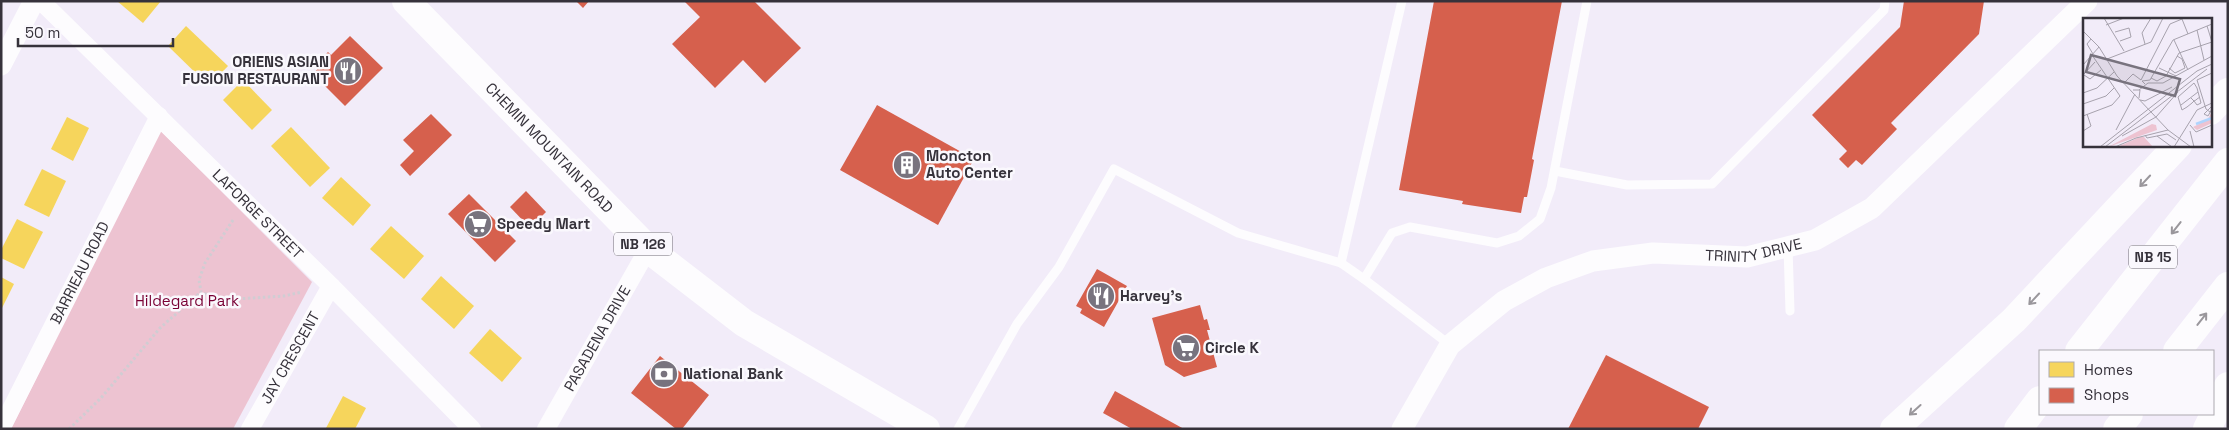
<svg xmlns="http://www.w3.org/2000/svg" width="2229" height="430" viewBox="0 0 2229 430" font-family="'Space Grotesk',sans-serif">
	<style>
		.green { fill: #edc3d1 }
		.homes { fill: #f6d55c }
		.shops { fill: #d6604d }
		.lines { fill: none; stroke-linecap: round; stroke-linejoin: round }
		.path { stroke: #d0cdd3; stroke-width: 3; stroke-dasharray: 2.5 2.5; stroke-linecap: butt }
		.service { stroke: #fdfcfe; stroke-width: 9 }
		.minor { stroke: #fdfcfe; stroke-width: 18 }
		.tertiary { stroke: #fdfcfe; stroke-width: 21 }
		.primary { stroke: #fdfcfe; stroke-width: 28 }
		.motorway { stroke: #fdfcfe; stroke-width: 28 }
		.oneway { stroke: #9a979c }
		.labels { text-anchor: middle; stroke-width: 5; stroke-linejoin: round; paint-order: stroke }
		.shield { fill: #faf8fd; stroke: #716d75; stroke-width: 1 }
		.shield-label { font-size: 14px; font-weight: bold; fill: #36323b }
		.poi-label { font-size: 15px; font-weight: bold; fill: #36323b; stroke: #faf8fd; text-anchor: start }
		.street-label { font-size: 15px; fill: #36323b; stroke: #faf8fd }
		.park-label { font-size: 15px; fill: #790034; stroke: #faf8fd }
		.inset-river { fill: none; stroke: #afd4fd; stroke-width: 2.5 }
		.inset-road { fill: none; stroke: #a7a2ad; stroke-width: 1 }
		.view { fill: #78737e; fill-opacity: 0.15; stroke: #78737e; stroke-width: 2.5 }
		.inset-edge { fill: none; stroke: #36323b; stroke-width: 2.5 }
	</style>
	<rect width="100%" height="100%" fill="#f2ecf9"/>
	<path class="green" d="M160 130 312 282 233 429H11Z"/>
	<g class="homes">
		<path d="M117 1H161L143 23Z"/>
		<path d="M186 26 228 66 209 86 168 46Z"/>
		<path d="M243 80 272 110 252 130 223 100Z"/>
		<path d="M67 117 89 128 73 161 51 149Z"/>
		<path d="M291 127 330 168 310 187 271 146Z"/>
		<path d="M42 169 66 181 49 217 24 205Z"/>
		<path d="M341 177 371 205 353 226 322 198Z"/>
		<path d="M17 219 43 232 24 269 1 258V250Z"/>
		<path d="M391 226 424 256 404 279 370 249Z"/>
		<path d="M441 276 474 306 454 329 421 299Z"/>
		<path d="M1 277 14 284 1 310Z"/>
		<path d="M490 329 522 358 502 382 469 353Z"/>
		<path d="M343 396 366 408 355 429 326 428Z"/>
	</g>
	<g class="shops">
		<path d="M576 1H589L583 8Z"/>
		<path d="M684 1H754L801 48 765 83 743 60 715 88 672 44 700 17Z"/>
		<path d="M1434 1H1562L1532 159 1534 160 1527 197H1524L1521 213 1462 204 1463 201 1399 190Z"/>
		<path d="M1904 1H1984L1979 34 1891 123 1897 129 1862 165 1856 160 1848 168 1839 159 1847 151 1812 115 1900 27Z"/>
		<path d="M350 36 383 68 345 106 313 74 321 65 318 62 328 52 331 55Z"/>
		<path d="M877 105 974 159 938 225 840 170Z"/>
		<path d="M431 114 452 135 410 176 400 165 414 151 403 140Z"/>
		<path d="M526 191 546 212 530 228 510 207Z"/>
		<path d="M469 194 516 241 495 262 448 214Z"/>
		<path d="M1097 269 1127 286 1104 327 1080 313 1082 309 1076 306Z"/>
		<path d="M1200 305 1204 320 1207 319 1210 330H1207L1217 367 1184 377 1165 365 1152 318Z"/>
		<path d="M1606 355 1709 407 1698 429H1568Z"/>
		<path d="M660 356 709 395 682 429H676L631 393Z"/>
		<path d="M1115 391 1184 429H1132L1103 413Z"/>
	</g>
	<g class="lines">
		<g class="path">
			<path d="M233 220 205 263 199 280 201 292 220 300 284 296 302 292"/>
			<path d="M69 429 101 398 160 328 201 292"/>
		</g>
		<g class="service">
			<path d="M1555 171 1627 185 1712 184 1884 10 1885 1"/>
			<path d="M1788 247 1790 311"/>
			<path d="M1341 263 1364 279"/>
			<path d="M1450 345 1364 279 1392 233 1410 227 1497 243 1519 236 1540 219 1551 188 1587 1"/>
			<path d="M958 429 1017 324 1059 267 1114 169 1238 233 1341 263 1402 1"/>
		</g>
		<g class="minor">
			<path id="s1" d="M41 1 331 286 472 429"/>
			<path id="s2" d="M1 429 159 116"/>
			<path id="s3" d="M250 429 331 286"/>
			<path id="s4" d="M546 429 648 249"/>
		</g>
		<g class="tertiary">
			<path d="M1 65 34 1"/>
			<path id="s5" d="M1402 429 1450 345 1504 301 1546 278 1593 261 1653 253 1747 257 1815 240 1872 208 2087 1"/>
		</g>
		<path class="primary" id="s6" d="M406 1 648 249 744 323 926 429"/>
		<g class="motorway">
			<path d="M2210 111 2228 92"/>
			<path d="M2079 351 2228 162"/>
			<path d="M2177 351 2228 286"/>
			<path d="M1894 429 2014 320 2178 145"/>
			<path d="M2018 429 2040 400"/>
			<path d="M2117 429 2129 414"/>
			<path d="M2207 429 2228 386"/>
		</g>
	</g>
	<defs><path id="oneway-shaft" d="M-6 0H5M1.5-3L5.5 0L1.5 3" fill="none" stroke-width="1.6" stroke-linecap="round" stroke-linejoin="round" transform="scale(1.25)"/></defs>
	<g class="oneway">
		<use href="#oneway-shaft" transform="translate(2145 181) rotate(133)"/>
		<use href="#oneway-shaft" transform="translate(2176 228) rotate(128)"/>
		<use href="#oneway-shaft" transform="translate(2034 299) rotate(133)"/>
		<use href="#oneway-shaft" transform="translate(2202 319) rotate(-52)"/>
		<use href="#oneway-shaft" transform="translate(1915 410) rotate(138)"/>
	</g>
	<defs>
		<symbol id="restaurant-disc" viewBox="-11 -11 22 22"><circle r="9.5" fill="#78737e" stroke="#faf8fd"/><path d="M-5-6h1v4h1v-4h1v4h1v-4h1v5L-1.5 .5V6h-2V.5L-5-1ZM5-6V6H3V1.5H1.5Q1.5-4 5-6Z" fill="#fff"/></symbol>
		<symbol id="building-disc" viewBox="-11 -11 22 22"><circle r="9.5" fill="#78737e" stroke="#faf8fd"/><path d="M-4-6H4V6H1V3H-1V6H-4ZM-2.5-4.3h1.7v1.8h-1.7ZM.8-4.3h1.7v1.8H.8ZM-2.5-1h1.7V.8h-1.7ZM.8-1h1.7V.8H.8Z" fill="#fff"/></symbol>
		<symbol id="supermarket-disc" viewBox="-11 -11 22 22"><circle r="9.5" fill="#78737e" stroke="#faf8fd"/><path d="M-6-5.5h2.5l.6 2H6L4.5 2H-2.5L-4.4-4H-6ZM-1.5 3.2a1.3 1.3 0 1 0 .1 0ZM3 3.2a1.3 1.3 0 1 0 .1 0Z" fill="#fff"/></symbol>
		<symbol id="bank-disc" viewBox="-11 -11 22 22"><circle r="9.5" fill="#78737e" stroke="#faf8fd"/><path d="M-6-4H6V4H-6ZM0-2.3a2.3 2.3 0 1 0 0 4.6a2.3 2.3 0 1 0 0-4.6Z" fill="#fff"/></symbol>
	</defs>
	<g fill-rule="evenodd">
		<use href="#restaurant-disc" x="332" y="55" width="32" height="32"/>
		<use href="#building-disc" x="891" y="149" width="32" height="32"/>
		<use href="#supermarket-disc" x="462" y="208" width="32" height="32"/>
		<use href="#restaurant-disc" x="1085" y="280" width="32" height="32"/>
		<use href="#supermarket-disc" x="1170" y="332" width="32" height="32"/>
		<use href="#bank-disc" x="648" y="358" width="32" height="32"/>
	</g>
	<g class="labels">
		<g class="shield">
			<rect x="614" y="232.5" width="58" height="23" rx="4"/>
			<rect x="2129" y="245.5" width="48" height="23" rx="4"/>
		</g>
		<g class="shield-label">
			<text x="643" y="249">NB 126</text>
			<text x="2153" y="262">NB 15</text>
		</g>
		<g class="poi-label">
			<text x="329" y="67" text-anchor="end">ORIENS ASIAN<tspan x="329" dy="17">FUSION RESTAURANT</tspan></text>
			<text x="926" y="161">Moncton<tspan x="926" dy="17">Auto Center</tspan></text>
			<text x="497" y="229">Speedy Mart</text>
			<text x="1120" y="301">Harvey's</text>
			<text x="1205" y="353">Circle K</text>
			<text x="683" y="379">National Bank</text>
		</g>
		<g class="street-label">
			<text dy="5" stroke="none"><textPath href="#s6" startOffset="205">CHEMIN MOUNTAIN ROAD</textPath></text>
			<text dy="5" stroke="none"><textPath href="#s1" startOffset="304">LAFORGE STREET</textPath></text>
			<text dy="5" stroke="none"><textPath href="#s5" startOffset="426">TRINITY DRIVE</textPath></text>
			<text dy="5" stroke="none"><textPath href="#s2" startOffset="175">BARRIEAU ROAD</textPath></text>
			<text dy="5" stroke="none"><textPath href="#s4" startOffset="104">PASADENA DRIVE</textPath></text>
			<text dy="5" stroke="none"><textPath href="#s3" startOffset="82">JAY CRESCENT</textPath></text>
		</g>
		<g class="park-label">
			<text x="187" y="306">Hildegard Park</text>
		</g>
	</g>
	<g transform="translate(2083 18)">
		<rect width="129" height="129" fill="#f2ecf9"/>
		<path d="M129 94V105L114 112 110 109 124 102ZM69 106 73 107 74 112 25 129ZM57 119H61L70 129H34Z" fill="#edc3d1"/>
		<path class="inset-river" d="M113 106 129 100"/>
		<path class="inset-road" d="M21 0 41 33M23 7 41 0M114 12 121 42M0 13 16 29 34 58 85 112 108 129M32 14 46 10 48 19 37 23M8 21 4 26 10 36M91 22 105 52M62 26 59 15 68 0M24 41 68 24 80 0M0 47 16 29M76 50 93 58M86 50 92 55 102 50 99 41 94 38M1 56 12 44M1 57 7 61 18 52M68 60 74 63 83 58 96 35 129 24 124 8M41 65 50 56 58 62 87 6 99 1 105 16M62 66 59 63 67 62 90 22 129 6M50 72H57L56 80M56 72 65 65H80L129 38M0 75 14 70 31 54M108 80 111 83 114 87 118 85 114 70 111 65 95 79 99 92 104 89 109 85 111 83 113 82 114 81 117 79M57 82 62 83 89 69M0 86 23 78 31 70M98 87 115 74M129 88 121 96 125 98 129 91M127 94 123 91 114 62 129 55M0 98 29 87 37 78 9 37M107 107 113 114 129 107M33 112 52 76M0 113 8 108 4 96M107 113 111 129M62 117 64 120 84 116 93 122M39 118 73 99 95 74M74 118 89 129M17 129 114 53 129 46M22 129 124 51M32 129 53 120 85 112M91 129 114 92 129 85"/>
		<path class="view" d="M8 37 97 61 92 78 3 54Z"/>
		<rect width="129" height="129" class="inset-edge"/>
	</g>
	<rect width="2229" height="430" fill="none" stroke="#36323b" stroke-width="5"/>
	<rect x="2039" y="350" width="175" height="65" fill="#faf8fd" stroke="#aca9af"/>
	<rect x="2049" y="362" width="25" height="15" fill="#f6d55c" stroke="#aca9af"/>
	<text x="2084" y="375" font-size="15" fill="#36323b">Homes</text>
	<rect x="2049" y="388" width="25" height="15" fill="#d6604d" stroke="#aca9af"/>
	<text x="2084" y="400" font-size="15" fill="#36323b">Shops</text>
	<path d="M18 38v8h155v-8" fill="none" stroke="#36323b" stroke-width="2.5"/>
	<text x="25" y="38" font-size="15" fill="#36323b" stroke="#faf8fd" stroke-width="4" paint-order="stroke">50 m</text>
</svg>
